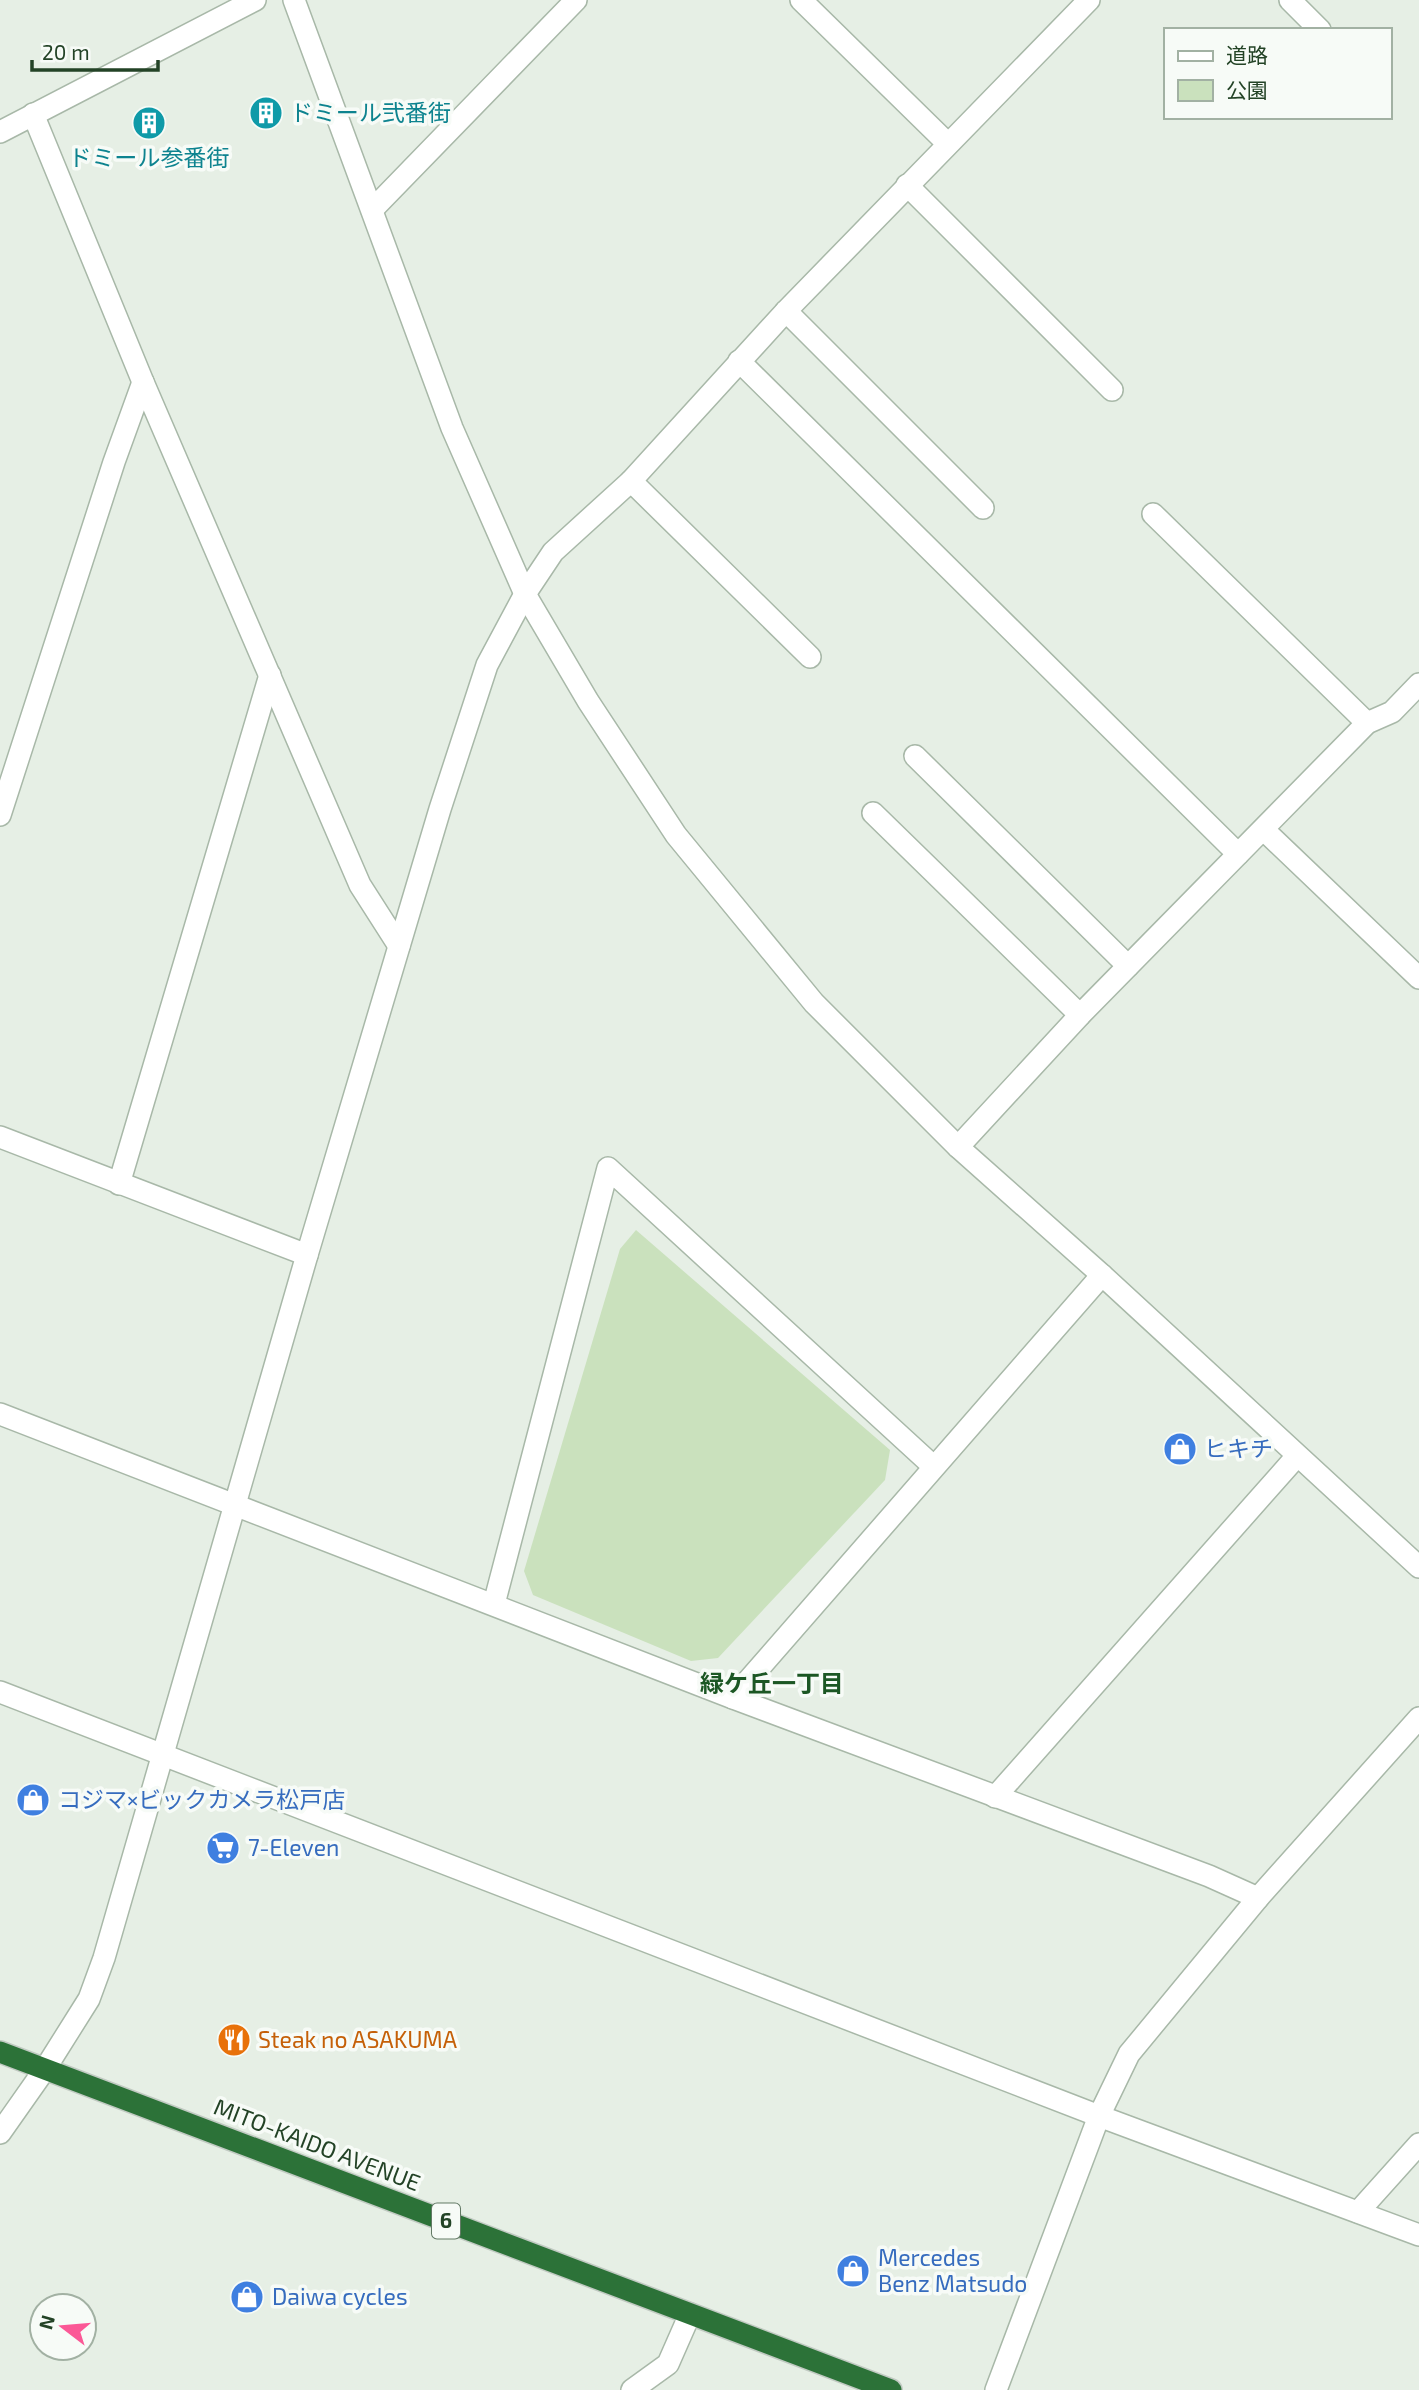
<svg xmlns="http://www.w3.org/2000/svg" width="1419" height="2390" viewBox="0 0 1419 2390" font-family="'Exo 2','Noto Sans JP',sans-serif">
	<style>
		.green { fill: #cae1bd }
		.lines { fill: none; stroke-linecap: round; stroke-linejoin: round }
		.minor-casing { stroke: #a8b8a8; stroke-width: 24 }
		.highway-casing { stroke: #c1cac2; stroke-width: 24 }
		.minor { stroke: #fff; stroke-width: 21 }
		.highway { stroke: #2c7238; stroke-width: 21 }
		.labels { text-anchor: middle; stroke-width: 7; stroke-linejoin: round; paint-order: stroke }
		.shield { fill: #f7fbf7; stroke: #637a65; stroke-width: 2 }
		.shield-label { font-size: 21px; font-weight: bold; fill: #234326 }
		.culture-label { font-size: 23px; fill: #0d838f; stroke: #f7fbf7; text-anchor: start }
		.shop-label { font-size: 23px; fill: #366cbe; stroke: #f7fbf7; text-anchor: start }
		.food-label { font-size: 23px; fill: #c56008; stroke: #f7fbf7; text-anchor: start }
		.street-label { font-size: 23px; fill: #234326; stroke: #f7fbf7 }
		.neighbourhood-label { font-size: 24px; font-weight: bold; fill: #1c5724; stroke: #f7fbf7 }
	</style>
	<rect width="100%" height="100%" fill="#e6efe5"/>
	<path class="green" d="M636 1230 890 1450 885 1480 718 1658 691 1661 533 1595 524 1571 620 1249Z"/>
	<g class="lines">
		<defs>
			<g id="minor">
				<path d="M294 0 452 428 525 594 588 701 676 835 814 1003 958 1147 1102 1275 1419 1567"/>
				<path d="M801 0 947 143"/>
				<path d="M1290 0 1320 30"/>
				<path d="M33 114 143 382 360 885 399 946"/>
				<path d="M0 132 255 0"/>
				<path d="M907 185 1112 390"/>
				<path d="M372 210 576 0"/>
				<path d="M786 311 983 508"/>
				<path d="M739 361 1238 854"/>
				<path d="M631 481 810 657"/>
				<path d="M1153 514 1367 723"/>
				<path d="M915 756 1128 966"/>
				<path d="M873 813 1080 1015"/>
				<path d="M0 815 114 462 143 382"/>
				<path d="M1264 830 1419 978"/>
				<path d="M0 1137 307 1255"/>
				<path d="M958 1147 1080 1015 1367 723 1392 712 1419 684"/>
				<path d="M119 1184 270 675"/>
				<path d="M0 1414 733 1698 1209 1876 1258 1898"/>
				<path d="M494 1604 608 1168 933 1466"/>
				<path d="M0 1692 1099 2116 1419 2235"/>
				<path d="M733 1698 1102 1275"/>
				<path d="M995 1797 1297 1456"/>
				<path d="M0 2133 45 2069 89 1999 104 1958 307 1255 440 809 487 665 525 594 553 552 631 481 786 311 1089 0"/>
				<path d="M1358 2212 1419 2144"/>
				<path d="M632 2390 668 2364 690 2314"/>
				<path d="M996 2390 1099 2116 1129 2054 1258 1898 1419 1718"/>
			</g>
			<path id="highway" d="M0 2052 891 2390"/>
		</defs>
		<use href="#minor" class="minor-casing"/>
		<use href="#highway" class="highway-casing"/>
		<use href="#minor" class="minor"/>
		<use href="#highway" class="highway"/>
	</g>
	<defs>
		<symbol id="building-disc" viewBox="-11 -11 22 22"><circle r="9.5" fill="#0f9aa8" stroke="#f7fbf7"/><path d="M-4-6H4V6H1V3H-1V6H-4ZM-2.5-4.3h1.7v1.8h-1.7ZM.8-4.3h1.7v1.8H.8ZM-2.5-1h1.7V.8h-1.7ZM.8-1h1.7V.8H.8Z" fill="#fff"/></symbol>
		<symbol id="shop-disc" viewBox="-11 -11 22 22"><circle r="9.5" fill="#3f7fe0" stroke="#f7fbf7"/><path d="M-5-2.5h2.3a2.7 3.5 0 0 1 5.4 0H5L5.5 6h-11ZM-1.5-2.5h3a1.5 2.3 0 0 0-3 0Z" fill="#fff"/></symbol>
		<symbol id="supermarket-disc" viewBox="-11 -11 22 22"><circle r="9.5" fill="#3f7fe0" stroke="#f7fbf7"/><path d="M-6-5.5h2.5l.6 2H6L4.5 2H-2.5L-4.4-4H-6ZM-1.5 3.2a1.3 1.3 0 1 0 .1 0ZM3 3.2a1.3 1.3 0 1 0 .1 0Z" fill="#fff"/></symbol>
		<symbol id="restaurant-disc" viewBox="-11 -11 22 22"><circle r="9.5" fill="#e8710a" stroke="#f7fbf7"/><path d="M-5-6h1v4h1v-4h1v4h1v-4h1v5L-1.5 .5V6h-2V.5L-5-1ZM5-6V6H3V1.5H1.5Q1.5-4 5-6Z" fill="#fff"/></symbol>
	</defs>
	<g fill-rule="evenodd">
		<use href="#building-disc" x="247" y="94" width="38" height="38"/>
		<use href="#building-disc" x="130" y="104" width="38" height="38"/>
		<use href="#shop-disc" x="1161" y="1430" width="38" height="38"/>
		<use href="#shop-disc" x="14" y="1781" width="38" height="38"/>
		<use href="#supermarket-disc" x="204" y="1829" width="38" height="38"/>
		<use href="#restaurant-disc" x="215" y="2021" width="38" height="38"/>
		<use href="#shop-disc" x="834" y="2252" width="38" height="38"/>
		<use href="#shop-disc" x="228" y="2278" width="38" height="38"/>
	</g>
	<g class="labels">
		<rect class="shield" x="432" y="2203.5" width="28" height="35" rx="5"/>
		<g class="shield-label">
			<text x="446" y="2228">6</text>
		</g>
		<g class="culture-label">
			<text x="290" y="121">ドミール弐番街</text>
			<text x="149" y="166" text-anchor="middle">ドミール参番街</text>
		</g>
		<g class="shop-label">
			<text x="1204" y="1457">ヒキチ</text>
			<text x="58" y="1808">コジマ×ビックカメラ松戸店</text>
			<text x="248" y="1856">7-Eleven</text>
			<text x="878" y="2266">Mercedes<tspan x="878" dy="26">Benz Matsudo</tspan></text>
			<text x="272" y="2305">Daiwa cycles</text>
		</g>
		<g class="food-label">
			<text x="258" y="2048">Steak no ASAKUMA</text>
		</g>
		<g class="street-label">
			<text transform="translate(317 2145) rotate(21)" y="8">MITO-KAIDO AVENUE</text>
		</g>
		<g class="neighbourhood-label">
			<text x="772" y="1692">緑ケ丘一丁目</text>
		</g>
	</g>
	<rect x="1164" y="28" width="228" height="91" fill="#f7fbf7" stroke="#a2b1a3" stroke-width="2"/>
	<rect x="1178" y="51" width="35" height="10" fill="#ffffff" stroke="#a2b1a3" stroke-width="2"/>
	<text x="1226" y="63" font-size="21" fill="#234326">道路</text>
	<rect x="1178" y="80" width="35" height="21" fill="#cae1bd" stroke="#a2b1a3" stroke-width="2"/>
	<text x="1226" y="98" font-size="21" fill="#234326">公園</text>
	<g transform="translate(63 2327) rotate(286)"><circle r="33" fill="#f7fbf7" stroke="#a2b1a3" stroke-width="2"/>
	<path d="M0-5L12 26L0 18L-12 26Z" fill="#fb5896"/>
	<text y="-10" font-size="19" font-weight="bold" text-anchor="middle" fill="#234326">N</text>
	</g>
	<path d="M32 60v10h126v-10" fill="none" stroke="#234326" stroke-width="3.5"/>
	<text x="42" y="60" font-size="21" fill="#234326" stroke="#f7fbf7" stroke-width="5" paint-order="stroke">20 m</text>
</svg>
